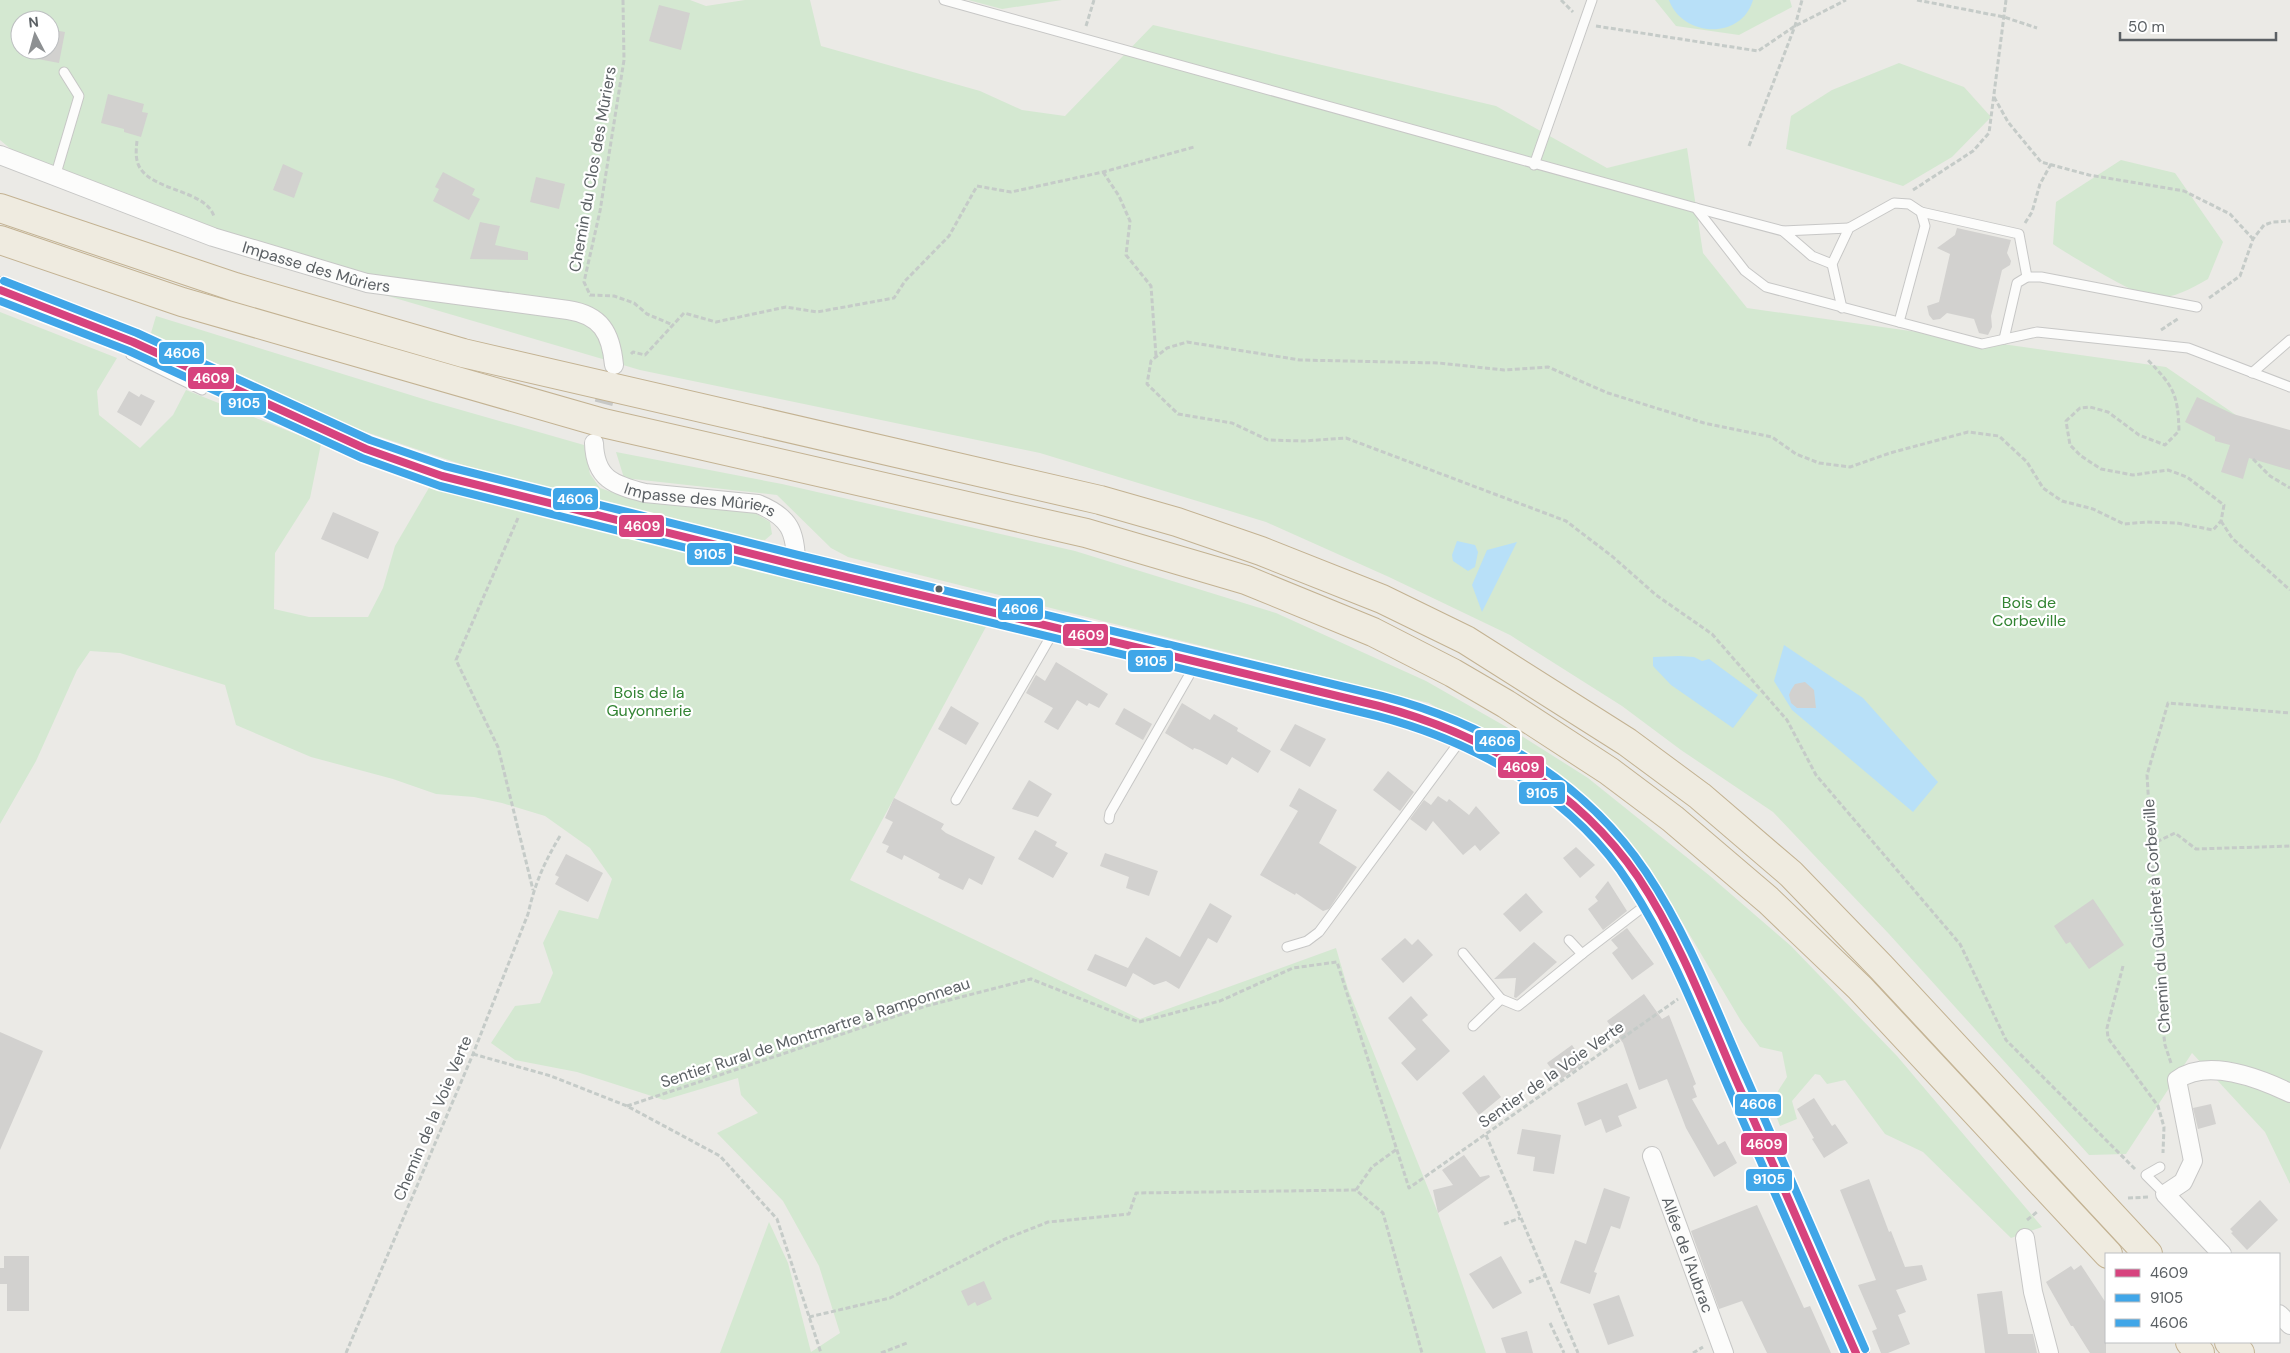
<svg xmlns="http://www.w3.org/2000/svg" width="2290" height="1353" viewBox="0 0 2290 1353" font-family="'DM Sans',sans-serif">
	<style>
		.green { fill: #d4e8d1; fill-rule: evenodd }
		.water { fill: #b8e0f8 }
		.building { fill: #d2d1cf }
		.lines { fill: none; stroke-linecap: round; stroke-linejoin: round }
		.street-tunnel { stroke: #c7c8c6; stroke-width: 18; stroke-dasharray: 18 9; stroke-linecap: butt }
		.lane-casing { stroke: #c7c7c6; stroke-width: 11 }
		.street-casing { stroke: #c7c7c6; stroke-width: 20 }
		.secondary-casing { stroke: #c8c8c8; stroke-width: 28 }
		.highway-casing { stroke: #c3b292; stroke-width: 30 }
		.path { stroke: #c5cbc8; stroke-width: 3; stroke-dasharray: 5 2.5; stroke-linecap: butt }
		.lane { stroke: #fcfcfb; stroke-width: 9 }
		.street { stroke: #fcfcfb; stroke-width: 18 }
		.secondary { stroke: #fcfcfb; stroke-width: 25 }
		.highway { stroke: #efebe0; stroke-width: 28 }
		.bus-1-casing { stroke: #fff; stroke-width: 11 }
		.bus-2-casing { stroke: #fff; stroke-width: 11 }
		.bus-3-casing { stroke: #fff; stroke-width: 11 }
		.bus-1 { stroke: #d7437e; stroke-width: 8 }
		.bus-2 { stroke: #40a6e8; stroke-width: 8 }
		.bus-3 { stroke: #40a6e8; stroke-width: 8 }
		.bus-dot { fill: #5b6064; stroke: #fff; stroke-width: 2 }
		.labels { text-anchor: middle; stroke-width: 4.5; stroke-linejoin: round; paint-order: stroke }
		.street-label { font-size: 16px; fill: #5b6064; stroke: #fff }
		.park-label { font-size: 16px; fill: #338433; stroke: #fff }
		.line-badge { stroke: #fff; stroke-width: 2 }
		.badge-label { font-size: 14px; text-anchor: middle; font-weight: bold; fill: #fff }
	</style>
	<rect width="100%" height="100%" fill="#ebeae6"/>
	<g class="green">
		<path d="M0 0H690L706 6 745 0H810L821 46 980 91 1022 110 1065 116 1153 25 1496 106 1607 168 1687 148 1703 253 1747 308 2166 367 2290 452V1184L2265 1132 2192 1053 2126 1154 2089 1155 1889 934 1773 812 1681 750 1622 706 1510 635 1389 577 1266 522 1040 453 640 370 221 247 12 150 0 140ZM20 20H50V50H20Z"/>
		<path d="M968 0H1062L1002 9Z"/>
		<path d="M1655 0H1790L1792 7 1739 35 1676 26Z"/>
		<path d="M1899 63 1964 87 1991 117 1952 157 1903 186 1786 149 1791 116 1832 90Z"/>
		<path d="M2121 160 2175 173 2223 242 2208 279C2190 289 2175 298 2154 298 2141 298 2067 254 2053 244L2056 202Z"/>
		<path d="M0 312 117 358 97 391 99 415 140 448 173 415 186 390 321 444 310 498 275 553 274 609 309 617H368L383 588 395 546 430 486 475 500 611 533 903 598 988 623 850 880 1140 1019 1336 948 1348 989 1438 1213 1486 1353H720L769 1222 788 1263 811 1352 840 1333 819 1266 783 1201 717 1133 758 1113 741 1095 738 1078 664 1100 577 1072 515 1060 491 1043 515 1006 540 1003 553 973 543 943 559 910 598 919 612 879 590 848 545 816 502 803 474 797 436 794 393 779 311 757 236 725 225 685 120 653 90 651 77 670 36 761 0 824Z"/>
		<path d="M156 316 433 402 584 445 590 474 600 488 632 499 755 513 770 522 772 534 765 540 749 539 514 482 357 429 151 333Z"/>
		<path d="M616 452 782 484 1075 551 1276 613 1426 681 1517 733 1588 778 1710 876 1791 946 1897 1056 2042 1227 2011 1238 1923 1152 1885 1134 1845 1080 1827 1084 1820 1075 1815 1074 1792 1101 1797 1119 1780 1126 1771 1102 1787 1077 1782 1052 1760 1047 1741 1021 1650 868 1569 784 1429 703 848 557 831 548 777 495 624 478Z"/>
	</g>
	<g class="water">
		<path d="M1669 0H1753C1741 41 1682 37 1669 0Z"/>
		<path d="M1457 541 1475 545 1478 552 1475 567 1468 571 1453 561 1452 555Z"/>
		<path d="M1517 542 1482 612 1472 585 1487 550Z"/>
		<path d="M1784 645 1863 698 1938 782 1913 812 1792 710 1774 681Z"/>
		<path d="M1679 656 1694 657 1702 661 1709 659 1758 695 1733 728 1671 685 1653 666V657Z"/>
	</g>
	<g class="building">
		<path d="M659 5 690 13 681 50 649 41Z"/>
		<path d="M50 24 54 30 65 32 59 63 22 56 23 50H50Z"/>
		<path d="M108 94 144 104 142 112 148 113 141 137 124 132V129L101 123Z"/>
		<path d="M283 164 303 173 294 198 273 190Z"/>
		<path d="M443 172 475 189 472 195 480 199 469 220 433 201 439 189 435 187Z"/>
		<path d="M536 177 565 184 559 209 530 202Z"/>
		<path d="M480 222 500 226 495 245 528 252V260L470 259Z"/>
		<path d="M1957 228 2011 240 2007 253 2011 261 2010 265 2002 270 1991 316 1992 327 1988 335 1979 333 1974 319 1947 313 1940 319 1933 320 1929 315 1927 306 1939 302 1950 254 1937 248 1955 235Z"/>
		<path d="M129 391 139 397 141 394 155 401 141 426 117 412Z"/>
		<path d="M2197 397 2233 414 2290 430V470L2249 458 2243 479 2221 472 2230 445 2215 441V437L2185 422Z"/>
		<path d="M333 512 379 532 368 559 321 539Z"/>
		<path d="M1056 662 1108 694 1099 708 1089 703 1087 706 1077 700 1058 730 1044 722 1053 708 1026 693 1036 675 1045 681Z"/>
		<path d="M1805 682 1814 690 1816 708H1797L1791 703 1789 695 1791 690 1795 684Z"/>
		<path d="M1182 703 1210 720 1214 714 1238 728 1237 731 1271 751 1258 773 1232 757 1227 765 1200 750 1194 748 1193 750 1165 733Z"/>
		<path d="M951 706 979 723 966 745 938 729Z"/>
		<path d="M1124 708 1152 724 1143 740 1115 724Z"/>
		<path d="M1295 724 1326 739 1310 767 1280 750Z"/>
		<path d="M1388 771 1414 792 1400 811 1373 790Z"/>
		<path d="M1029 780 1052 794 1038 817 1012 809Z"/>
		<path d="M1299 788 1337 810 1319 843 1357 867 1329 909 1323 911 1296 893 1295 895 1260 875 1298 811 1289 806Z"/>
		<path d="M1438 796 1447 802 1449 799 1469 815 1476 806 1500 833 1480 851 1475 845 1463 855 1433 821 1426 831 1410 819 1424 800 1431 805Z"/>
		<path d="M894 798 944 824 941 829 946 833 995 857 982 885 969 878 963 890 938 878 940 874 904 855 902 860 886 852 889 846 882 843 893 822 885 818Z"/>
		<path d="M1035 830 1057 842 1055 846 1068 853 1053 878 1018 859Z"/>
		<path d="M1576 847 1595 865 1580 878 1563 858Z"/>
		<path d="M1105 853 1158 871 1149 896 1126 888 1129 877 1100 866Z"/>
		<path d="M566 854 603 873 588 902 555 884 559 877 555 875Z"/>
		<path d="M1608 881 1627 911 1603 930 1588 909 1598 901 1595 897Z"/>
		<path d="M1526 893 1543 912 1520 932 1503 914Z"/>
		<path d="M2093 899 2124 945 2089 969 2070 942 2066 944 2054 926Z"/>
		<path d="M1210 903 1232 916 1217 943 1208 938 1179 989 1166 981 1154 985 1133 973 1126 987 1087 970 1095 954 1128 968 1146 937 1180 957Z"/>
		<path d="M1627 928 1654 964 1632 980 1612 953 1618 948 1611 940Z"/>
		<path d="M1405 938 1412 945 1418 939 1433 955 1403 983 1381 959Z"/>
		<path d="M1534 942 1557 962 1516 998 1514 997 1516 978 1494 979Z"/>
		<path d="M1644 994 1662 1019 1669 1015 1696 1084 1693 1086 1697 1097 1692 1099 1718 1145 1725 1141 1737 1163 1714 1177 1686 1128 1667 1079 1639 1090 1623 1043 1607 1021Z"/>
		<path d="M1411 996 1428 1015 1422 1020 1450 1051 1417 1081 1401 1063 1416 1049 1388 1018Z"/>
		<path d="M0 1032 43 1051 0 1150Z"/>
		<path d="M1572 1045 1584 1063 1560 1080 1547 1063Z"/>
		<path d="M1484 1075 1501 1097 1479 1115 1462 1093Z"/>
		<path d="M1627 1083 1637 1108 1618 1116 1622 1126 1606 1133 1601 1119 1585 1126 1577 1103Z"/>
		<path d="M1814 1098 1832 1126 1835 1124 1848 1143 1824 1158 1812 1139 1814 1138 1797 1109Z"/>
		<path d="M2211 1104 2216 1124 2198 1129 2193 1108Z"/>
		<path d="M1522 1129 1561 1135 1554 1174 1533 1171 1535 1157 1517 1154Z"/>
		<path d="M1464 1155 1480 1177 1489 1175 1490 1177 1438 1213 1433 1190 1453 1185 1442 1170Z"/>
		<path d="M1869 1179 1889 1232 1891 1231 1905 1267 1922 1265 1927 1280 1896 1290 1906 1312 1898 1315 1910 1344 1888 1353H1881L1872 1331 1877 1329 1858 1285 1876 1280 1840 1190Z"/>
		<path d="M1604 1188 1630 1197 1620 1229 1611 1226 1594 1272 1597 1273 1590 1294 1560 1283 1575 1240 1586 1244Z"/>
		<path d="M2260 1200 2278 1220 2247 1250 2231 1233 2233 1232 2230 1229Z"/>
		<path d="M1757 1205 1804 1308 1810 1306 1831 1353H1767L1742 1301 1719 1309 1691 1231Z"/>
		<path d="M4 1256H29V1311H7V1284H0V1268H4Z"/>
		<path d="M1501 1256 1522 1293 1493 1309 1469 1274Z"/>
		<path d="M2081 1265 2106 1303V1353H2090L2073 1326H2071L2046 1282 2071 1266 2074 1270Z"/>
		<path d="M984 1281 992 1299 977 1306 975 1302 968 1306 961 1291Z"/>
		<path d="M2002 1291 2008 1334H2033L2037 1353H1985L1977 1294Z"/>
		<path d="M1619 1295 1634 1336 1608 1345 1593 1304Z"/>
		<path d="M1527 1331 1533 1353H1506L1501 1338Z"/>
	</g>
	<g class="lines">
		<path class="street-tunnel" d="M597 430 610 378"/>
		<defs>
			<g id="lane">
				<path d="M944 0 1696 208 1745 271 1766 287 1982 344 2037 332 2188 348 2290 387"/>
				<path d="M1534 165 1592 0"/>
				<path d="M55 177 79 96 64 72"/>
				<path d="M1696 208 1783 231 1849 228"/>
				<path d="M1921 212 2019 234 2027 277"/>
				<path d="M1783 231 1812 256 1832 264"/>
				<path d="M1842 308 1832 264 1849 228 1894 203 1909 204 1921 212 1925 226 1899 322"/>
				<path d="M2004 339 2017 283 2027 277H2041L2197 307"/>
				<path d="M133 344 131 355 202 390"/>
				<path d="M2252 373 2290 340"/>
				<path d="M956 800 1055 629"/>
				<path d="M1109 819 1110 813 1195 665"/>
				<path d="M1569 940 1582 954 1651 901"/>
				<path d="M1287 947 1307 941 1319 932 1463 737"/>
				<path d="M1463 953 1501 999 1473 1026"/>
				<path d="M1501 999 1518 1006 1582 954"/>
				<path d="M2160 1167 2146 1175 2165 1194"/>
			</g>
			<g id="street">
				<path id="s1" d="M0 155 213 237 367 283 568 310C601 315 611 333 614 365"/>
				<path id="s2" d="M594 443C595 479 614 485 645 493L758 504C790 517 796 532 796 565"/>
				<path id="s3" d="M1652 1156 1724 1353"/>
				<path d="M2025 1238 2033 1292 2049 1353"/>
				<path d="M2222 1254 2165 1194 2183 1182 2193 1161 2177 1080C2207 1058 2259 1078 2290 1093"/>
				<path d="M2279 1314 2290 1325"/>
			</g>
			<path id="secondary" d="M0 290 133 342 366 449 442 476 796 565 1367 703C1400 711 1433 720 1464 735 1529 764 1599 818 1638 878 1679 941 1707 1013 1737 1082 1777 1172 1816 1263 1856 1353"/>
			<g id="highway">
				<path d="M0 208 235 287 463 353 1100 500 1177 522 1261 551 1382 599 1466 640 1627 742 1700 796 1791 874 1881 967 2148 1254"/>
				<path d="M0 240 182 302 603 423 1086 533 1246 580 1373 632 1453 673 1506 704 1609 771 1673 819 1768 900 1860 988 2108 1254"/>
				<path d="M2190 1342 2200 1353"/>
				<path d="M2229 1342 2240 1353"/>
			</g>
		</defs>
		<use href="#lane" class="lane-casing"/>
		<use href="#street" class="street-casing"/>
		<use href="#secondary" class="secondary-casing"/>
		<use href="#highway" class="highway-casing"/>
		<g class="path">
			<path d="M623 0 624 60 600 211 584 282 590 295 614 296 634 303 647 314 673 325"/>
			<path d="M1561 0 1573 12"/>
			<path d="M1917 0 2004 17 2037 28"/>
			<path d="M1086 26 1094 0"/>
			<path d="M1596 26 1758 51 1795 26 1846 0"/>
			<path d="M1994 97 2008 122 2041 162 2089 175 2184 191 2230 214 2253 239"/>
			<path d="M137 141C136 150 135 160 140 168 154 191 208 191 214 217"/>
			<path d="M1749 146 1795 26 1802 0"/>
			<path d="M1103 172 1119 196 1130 221 1126 255 1151 286 1156 356"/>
			<path d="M1913 190 1973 151 1989 133 2006 0"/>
			<path d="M2025 223 2032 212 2040 184 2051 164"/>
			<path d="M2209 298 2240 276 2253 239 2264 225 2273 222 2290 221"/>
			<path d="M2161 330 2179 318"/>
			<path d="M631 354 633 352 645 355 684 313 716 322 786 307 817 312 894 298 905 281 949 236 977 186 1011 192 1103 172 1194 147"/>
			<path d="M2253 459 2270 476 2290 488"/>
			<path d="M518 518 456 660 498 747 533 890"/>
			<path d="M2221 521 2232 538 2290 590"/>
			<path d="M2150 845 2175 833 2196 849 2290 846"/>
			<path d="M2123 966 2107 1028 2108 1038 2158 1106 2164 1127 2163 1153"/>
			<path d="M473 1054 551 1076 627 1106 720 1156 777 1219 821 1353"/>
			<path d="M2171 1063 2165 1045 2162 1021 2147 775 2168 703 2290 713"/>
			<path d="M627 1106 926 1006 1031 979 1139 1022 1220 1001 1293 968 1337 962 1409 1188 1678 999"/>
			<path d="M1486 1135 1578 1353"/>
			<path d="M2135 1169 2006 1040 1960 944 1816 775 1787 720 1712 634 1656 595 1613 557 1566 521 1346 438 1304 441 1268 440 1232 423 1178 414 1147 384 1151 361 1167 348 1187 342 1300 360 1439 363 1504 370 1548 367 1608 393 1704 423 1772 437 1796 454 1819 463 1850 467 1890 453 1968 432 1999 436 2027 462 2043 488 2062 501 2093 509 2124 524 2147 522 2177 523 2213 530 2221 521 2224 505 2187 477 2168 470 2133 475 2101 469 2081 456 2070 445 2066 421 2080 408 2090 407 2108 412 2139 435 2165 445 2179 431C2178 393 2173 386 2147 359"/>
			<path d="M1356 1190 1372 1167 1397 1149"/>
			<path d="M2128 1198 2149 1197"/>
			<path d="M2027 1220 2037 1212"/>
			<path d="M1504 1224 1520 1218"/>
			<path d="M1529 1282 1544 1276"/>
			<path d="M809 1317 890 1298 1005 1239 1048 1222 1129 1214 1136 1193 1356 1190 1383 1213 1422 1353"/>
			<path d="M1550 1323 1564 1353"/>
			<path d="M346 1353 473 1054 528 914C535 883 544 863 560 836"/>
			<path d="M881 1353 907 1343"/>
			<path d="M1693 1353 1703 1347"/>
		</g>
		<use href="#lane" class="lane"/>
		<use href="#street" class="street"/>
		<use href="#secondary" class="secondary"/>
		<use href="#highway" class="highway"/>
		<defs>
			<path id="bus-1" d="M0 290 133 342 366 449 442 476 796 565 1379 706C1481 733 1578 789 1638 877 1680 940 1707 1013 1737 1082 1777 1173 1816 1263 1856 1353"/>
			<path id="bus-2" d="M0 301 129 351 362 458 440 486 794 575 1377 716C1476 742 1574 797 1630 885 1671 948 1698 1018 1728 1087 1767 1175 1806 1264 1845 1353"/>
			<path id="bus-3" d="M4 281 137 333 370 440 445 466 798 555 1382 696C1486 723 1585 781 1646 872 1689 936 1716 1009 1747 1079 1786 1169 1825 1259 1865 1349"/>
		</defs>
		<use href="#bus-1" class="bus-1-casing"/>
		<use href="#bus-2" class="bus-2-casing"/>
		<use href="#bus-3" class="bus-3-casing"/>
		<use href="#bus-1" class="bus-1"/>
		<use href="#bus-2" class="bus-2"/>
		<use href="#bus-3" class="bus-3"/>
	</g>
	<circle class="bus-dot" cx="939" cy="589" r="4.5"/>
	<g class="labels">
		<g class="street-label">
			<text transform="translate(592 169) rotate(-80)" y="6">Chemin du Clos des Mûriers</text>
			<text dy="6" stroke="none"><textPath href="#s1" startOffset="336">Impasse des Mûriers</textPath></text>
			<text dy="6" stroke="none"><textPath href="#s2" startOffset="135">Impasse des Mûriers</textPath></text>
			<text transform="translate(2156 916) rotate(-94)" y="6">Chemin du Guichet à Corbeville</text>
			<text transform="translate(815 1032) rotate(-18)" y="6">Sentier Rural de Montmartre à Ramponneau</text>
			<text transform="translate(1551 1074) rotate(-35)" y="6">Sentier de la Voie Verte</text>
			<text transform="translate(432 1118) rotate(-67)" y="6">Chemin de la Voie Verte</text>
			<text dy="6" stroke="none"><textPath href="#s3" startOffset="105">Allée de l'Aubrac</textPath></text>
		</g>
		<g class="park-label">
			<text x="2029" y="608">Bois de<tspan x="2029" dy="18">Corbeville</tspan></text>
			<text x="649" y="698">Bois de la<tspan x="649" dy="18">Guyonnerie</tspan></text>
		</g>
	</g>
	<g class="line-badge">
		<rect x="158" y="341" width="47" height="24" rx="5" fill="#40a6e8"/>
		<rect x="187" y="366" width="48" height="24" rx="5" fill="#d7437e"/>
		<rect x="220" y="392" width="47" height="24" rx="5" fill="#40a6e8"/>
		<rect x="552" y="487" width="47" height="24" rx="5" fill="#40a6e8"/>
		<rect x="618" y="514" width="47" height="24" rx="5" fill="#d7437e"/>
		<rect x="686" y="542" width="47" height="24" rx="5" fill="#40a6e8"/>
		<rect x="997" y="597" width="47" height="24" rx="5" fill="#40a6e8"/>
		<rect x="1062" y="623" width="47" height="24" rx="5" fill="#d7437e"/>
		<rect x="1127" y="649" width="47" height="24" rx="5" fill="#40a6e8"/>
		<rect x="1474" y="729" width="47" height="24" rx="5" fill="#40a6e8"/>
		<rect x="1497" y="755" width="48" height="24" rx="5" fill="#d7437e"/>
		<rect x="1518" y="781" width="48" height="24" rx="5" fill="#40a6e8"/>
		<rect x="1734" y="1093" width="48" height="24" rx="5" fill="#40a6e8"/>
		<rect x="1740" y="1132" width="48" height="24" rx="5" fill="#d7437e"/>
		<rect x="1745" y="1168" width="48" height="24" rx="5" fill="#40a6e8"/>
	</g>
	<g class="badge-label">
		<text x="182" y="358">4606</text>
		<text x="211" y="383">4609</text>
		<text x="244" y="408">9105</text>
		<text x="575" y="504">4606</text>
		<text x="642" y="531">4609</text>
		<text x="710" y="559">9105</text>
		<text x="1020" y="614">4606</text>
		<text x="1086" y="640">4609</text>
		<text x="1151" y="666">9105</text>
		<text x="1497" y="746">4606</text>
		<text x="1521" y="772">4609</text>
		<text x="1542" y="798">9105</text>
		<text x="1758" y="1109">4606</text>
		<text x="1764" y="1149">4609</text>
		<text x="1769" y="1184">9105</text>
	</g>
	<rect x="2105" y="1253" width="175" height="90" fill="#ffffff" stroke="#bdbfc1"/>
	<rect x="2115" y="1269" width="25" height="8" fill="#d7437e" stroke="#bdbfc1"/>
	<text x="2150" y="1278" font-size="15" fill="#5b6064">4609</text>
	<rect x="2115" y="1294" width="25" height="8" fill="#40a6e8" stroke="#bdbfc1"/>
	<text x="2150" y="1303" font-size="15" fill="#5b6064">9105</text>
	<rect x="2115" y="1319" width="25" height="8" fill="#40a6e8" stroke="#bdbfc1"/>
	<text x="2150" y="1328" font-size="15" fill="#5b6064">4606</text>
	<g transform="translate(35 35) rotate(354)"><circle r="24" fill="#ffffff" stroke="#bdbfc1"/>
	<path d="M0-4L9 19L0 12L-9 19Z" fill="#8d9092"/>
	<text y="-8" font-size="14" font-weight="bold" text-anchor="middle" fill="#5b6064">N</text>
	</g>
	<path d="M2120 32v8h156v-8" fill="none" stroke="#5b6064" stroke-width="2.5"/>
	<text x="2128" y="32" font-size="15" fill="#5b6064" stroke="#ffffff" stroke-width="4" paint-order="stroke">50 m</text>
</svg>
